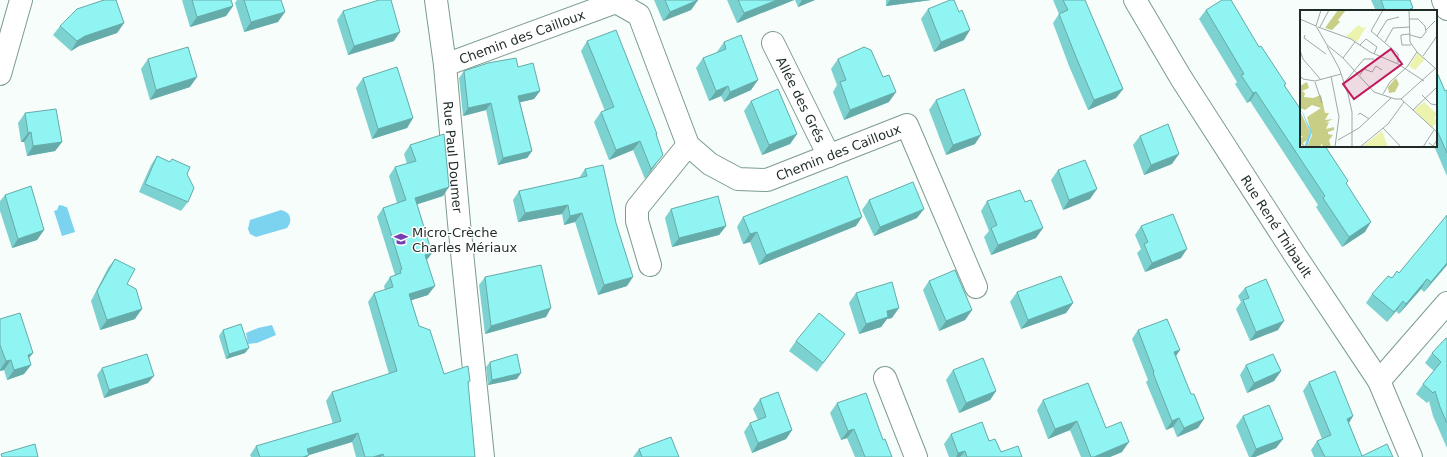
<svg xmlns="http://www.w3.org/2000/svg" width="1447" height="457" viewBox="0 0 1447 457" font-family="'DejaVu Sans',sans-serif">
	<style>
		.water { fill: #7bd3f0 }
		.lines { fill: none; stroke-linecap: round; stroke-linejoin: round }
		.minor-casing { stroke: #7c9c8e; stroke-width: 24 }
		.minor { stroke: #fff; stroke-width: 22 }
		.wall { fill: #7cd2d0 }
		.shaded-wall { fill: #65aba9 }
		.building { fill: #90f4f2; stroke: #65aba9 }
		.labels { text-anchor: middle; stroke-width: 3; stroke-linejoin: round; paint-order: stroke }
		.street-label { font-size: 13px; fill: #1e2b26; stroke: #fff }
		.poi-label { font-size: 13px; fill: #1e2b26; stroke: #fff; text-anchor: start }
		.inset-road { fill: none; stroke: #a0a9a5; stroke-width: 1 }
		.view { fill: #c2185b; fill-opacity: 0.15; stroke: #c2185b; stroke-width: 2 }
		.inset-edge { fill: none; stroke: #1e2b26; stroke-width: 2 }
	</style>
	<rect width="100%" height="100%" fill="#f6fdfa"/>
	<g class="water">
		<path d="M59 205 64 206 65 207H67L75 232 62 236 54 211 57 210Z"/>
		<path d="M281 210C288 212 291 215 290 223L287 228 256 237 250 234 248 229 250 220Z"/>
		<path d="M272 325 276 335 257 343 248 344 246 333 258 328Z"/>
	</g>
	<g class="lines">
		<defs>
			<g id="minor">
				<path id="s1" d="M436 0 445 65 459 223 483 457"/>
				<path id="s2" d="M1135 0 1181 78 1295 255 1379 381 1411 457"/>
				<path d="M1443 0 1447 9"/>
				<path id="s3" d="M773 43 829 156"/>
				<path id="s4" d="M445 65 616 2 639 15 688 145 710 164 738 179 767 180 907 125 976 287"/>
				<path d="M0 74 21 0"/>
				<path d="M650 265 637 221V208L688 145"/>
				<path d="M885 378 916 457"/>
				<path d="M1379 381 1447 303"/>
			</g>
		</defs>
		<use href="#minor" class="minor-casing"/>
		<use href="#minor" class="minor"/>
	</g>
	<g class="wall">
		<path d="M182 0H231L233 6 226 16 190 27Z"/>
		<path d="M237 0H281L278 22 244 32 235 3Z"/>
		<path d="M654 0H698L691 10 663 21Z"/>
		<path d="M727 0H794L737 23Z"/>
		<path d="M795 0H815L798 7Z"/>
		<path d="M886 0H931L886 6Z"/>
		<path d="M1053 0H1085L1123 89 1116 98 1088 110 1069 66 1053 23 1059 14Z"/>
		<path d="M1371 0H1410L1411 11H1376Z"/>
		<path d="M928 9 959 12 964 40 934 52 921 19Z"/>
		<path d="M1206 10 1259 47 1285 86 1346 184 1365 232 1342 247 1316 207 1318 205 1250 101 1247 103 1235 84 1237 82 1199 19Z"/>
		<path d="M343 11 394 41 348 55 337 20Z"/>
		<path d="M124 23 117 33 79 46 71 51 53 35 60 26Z"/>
		<path d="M587 41 656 135V164L645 179 633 150 609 160 594 122 601 112 605 111 581 51Z"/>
		<path d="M724 42 751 90 724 102 721 96 709 101 696 68 703 58 717 53V52Z"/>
		<path d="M148 59 190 87 150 100 141 69Z"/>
		<path d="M838 59 889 102 844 120 833 92 837 85 831 69Z"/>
		<path d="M518 67 540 91 534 99 520 102 532 151 527 158 498 165 486 110 463 116 459 78 464 71Z"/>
		<path d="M1436 70 1445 91 1447 90V176L1434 146H1436Z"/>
		<path d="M363 78 413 118 407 128 372 139 356 88Z"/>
		<path d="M936 100 975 144 946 155 929 110Z"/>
		<path d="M751 101 797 134 790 144 762 155 744 111Z"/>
		<path d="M25 113 62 142 55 151 27 156 24 142H21L18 123Z"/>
		<path d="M1140 136 1172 164 1144 175 1133 145Z"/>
		<path d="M410 145 443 196 417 204 432 253 427 260 428 295 411 300 419 326 444 374 470 381 468 384 475 457H356L352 442 309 455 307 457H251L250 455 256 446 333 424 326 401 332 392 389 374 368 302 374 293 385 290 384 286 390 277 395 275 377 217 383 208 397 203 389 176 395 167 407 164 404 154Z"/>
		<path d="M157 156 170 162 172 159 187 174 188 202 181 211 139 192 151 165Z"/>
		<path d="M585 169 627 286 598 295 575 222 564 225 562 214 518 222 513 200 519 191 579 178Z"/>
		<path d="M1058 170 1090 199 1063 210 1051 180Z"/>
		<path d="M5 195 44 230 37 240 12 248 0 211V201Z"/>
		<path d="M869 200 917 218 874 236 862 210Z"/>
		<path d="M987 201 1036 238 991 255 984 237 989 231 981 211Z"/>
		<path d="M671 209 726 226 719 235 672 247 665 218Z"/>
		<path d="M743 217 856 226 759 265 750 242 743 244 737 227Z"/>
		<path d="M1141 226 1181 258 1145 272 1137 253 1141 249 1135 235Z"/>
		<path d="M115 259 135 319 100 330 91 301 108 268Z"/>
		<path d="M1447 265 1424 292 1421 289 1399 314 1396 311 1387 322 1366 303 1372 294 1392 278 1399 273Z"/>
		<path d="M485 277 546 317 485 334 479 285Z"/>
		<path d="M929 281 972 310 965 320 939 331 923 290Z"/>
		<path d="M1245 288 1278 330 1250 341 1236 309 1241 302 1238 296Z"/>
		<path d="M1017 292 1073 303 1066 313 1021 329 1010 302Z"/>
		<path d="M856 293 892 318 887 319 881 327 859 334 849 303Z"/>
		<path d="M0 319 29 358 31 365 24 374 7 380 4 370 0 371Z"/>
		<path d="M223 330 245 353 226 359 219 336Z"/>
		<path d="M1138 330 1180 350 1176 355 1198 428 1177 437 1173 427 1166 430 1146 382 1148 380 1132 339Z"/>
		<path d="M1447 339V448L1433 416 1429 401 1427 403 1416 394 1423 384 1434 371 1425 363 1432 353Z"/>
		<path d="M796 341 838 343 817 372 789 351Z"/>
		<path d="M490 362 517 379 488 385 486 367Z"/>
		<path d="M1246 365 1281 371 1274 381 1247 393 1240 375Z"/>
		<path d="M102 368 148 383 104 398 97 375Z"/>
		<path d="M953 370 996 391 990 400 959 413 946 380Z"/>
		<path d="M1309 382 1353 416 1349 423 1362 456 1393 457H1314L1311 450 1317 441 1322 439 1303 391Z"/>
		<path d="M760 399 792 430 786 439 752 453 744 432 750 423 758 420 753 409Z"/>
		<path d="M1043 400 1106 428 1122 452 1110 457H1081L1070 430 1048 439 1037 410Z"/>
		<path d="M837 403 883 440 892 457H855L847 438 841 440 830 413Z"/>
		<path d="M1243 416 1283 439 1276 448 1255 457H1249L1236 426Z"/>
		<path d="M951 434 989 441 1001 452 1022 457H949L944 444Z"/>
		<path d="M639 449 679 457H633Z"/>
	</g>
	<g class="shaded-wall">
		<path d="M698 0 691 10 663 21 670 12Z"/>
		<path d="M777 0H794L737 23 744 13Z"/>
		<path d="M802 0H815L798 7Z"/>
		<path d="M890 0H931L886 6Z"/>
		<path d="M233 6 226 16 190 27 197 17Z"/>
		<path d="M285 12 278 22 244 32 251 22Z"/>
		<path d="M124 23 117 33 79 46 71 51 77 41 85 36Z"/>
		<path d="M970 30 964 40 934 52 941 42Z"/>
		<path d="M400 32 394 41 348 55 354 46Z"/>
		<path d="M197 77 190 87 150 100 156 90Z"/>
		<path d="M758 80 751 90 724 102 730 92Z"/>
		<path d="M728 86 721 96 709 101 716 91Z"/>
		<path d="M1123 89 1116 98 1088 110 1094 100Z"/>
		<path d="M540 91 534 99 513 104 518 96Z"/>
		<path d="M896 92 889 102 844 120 850 110Z"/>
		<path d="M1256 92 1250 101 1247 103 1253 93Z"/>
		<path d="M491 103 486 110 463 116 468 108Z"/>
		<path d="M413 118 407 128 372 139 378 129Z"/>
		<path d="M31 132 24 142H21L28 133Z"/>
		<path d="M797 134 790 144 762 155 769 145Z"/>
		<path d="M981 135 975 144 946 155 953 145Z"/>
		<path d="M640 141 633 150 609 160 616 150Z"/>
		<path d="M62 142 55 151 27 156 33 146Z"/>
		<path d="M532 151 527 158 498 165 503 158Z"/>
		<path d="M1179 154 1172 164 1144 175 1151 165Z"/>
		<path d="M663 155 656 164 645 179 651 169Z"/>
		<path d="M449 187 443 196 409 207 415 198Z"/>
		<path d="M1097 189 1090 199 1063 210 1069 200Z"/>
		<path d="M568 205 562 214 518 222 525 213Z"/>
		<path d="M924 209 917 218 874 236 880 227Z"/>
		<path d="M582 213 575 222 564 225 570 216Z"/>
		<path d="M862 217 856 226 759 265 766 255Z"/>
		<path d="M1371 222 1365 232 1342 247 1349 237Z"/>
		<path d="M726 226 719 235 672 247 679 238Z"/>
		<path d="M1043 228 1036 238 991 255 998 245Z"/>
		<path d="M44 230 37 240 12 248 18 239Z"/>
		<path d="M757 232 750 242 743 244 750 234Z"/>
		<path d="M1187 249 1181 258 1145 272 1152 263Z"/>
		<path d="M432 253 425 262V255Z"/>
		<path d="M1447 263V265L1424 292 1431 282Z"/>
		<path d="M633 277 627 286 598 295 604 285Z"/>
		<path d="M1427 279 1421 289 1399 314 1406 304Z"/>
		<path d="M435 286 428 295 403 303 409 294Z"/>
		<path d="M1403 301 1396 311 1387 322 1394 312Z"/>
		<path d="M1073 303 1066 313 1021 329 1028 320Z"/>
		<path d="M551 308 546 317 485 334 491 326Z"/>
		<path d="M899 308 892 318 887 319 881 327 859 334 866 324 887 311Z"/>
		<path d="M142 309 135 319 100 330 107 320Z"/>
		<path d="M972 310 965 320 939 331 946 321Z"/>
		<path d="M1284 321 1278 330 1250 341 1256 332Z"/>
		<path d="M249 348 245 353 226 359 229 354Z"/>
		<path d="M1180 350 1174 359V352Z"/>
		<path d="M33 353 26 362 28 355Z"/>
		<path d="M11 360 4 370 0 371V370L6 361Z"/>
		<path d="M31 365 24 374 7 380 14 370Z"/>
		<path d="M1281 371 1274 381 1247 393 1254 383Z"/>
		<path d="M521 373 517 379 488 385 492 380Z"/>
		<path d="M154 376 148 383 104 398 109 390Z"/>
		<path d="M996 391 990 400 959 413 966 403Z"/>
		<path d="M1353 416 1347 426V419Z"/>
		<path d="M1179 418 1173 427 1166 430 1172 421Z"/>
		<path d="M1204 419 1198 428 1177 437 1184 428Z"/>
		<path d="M1077 421 1070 430 1048 439 1055 429Z"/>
		<path d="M854 429 847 438 841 440 848 431Z"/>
		<path d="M792 430 786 439 752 453 758 443Z"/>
		<path d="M358 433 352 442 309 455 307 457H303L307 449Z"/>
		<path d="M1283 439 1276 448 1255 457H1251L1256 449Z"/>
		<path d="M1129 442 1122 452 1110 457H1094Z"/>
		<path d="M965 451 960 457H956L958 453Z"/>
		<path d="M383 454 381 457H373Z"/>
	</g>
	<g class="building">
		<path d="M104 0H116L124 23 85 36 77 41 60 26 77 9Z"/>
		<path d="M192 0H231L233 6 197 17Z"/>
		<path d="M244 0H281L285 12 251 22Z"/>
		<path d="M379 0H391L400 32 354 46 343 11Z"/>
		<path d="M665 0H698L670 12Z"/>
		<path d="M738 0H777L744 13Z"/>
		<path d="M950 0H954L959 12 962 10 970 30 941 42 928 9Z"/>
		<path d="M1063 0H1085L1123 89 1094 100 1076 57 1059 14 1068 10Z"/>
		<path d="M1222 0H1231L1259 47 1261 46 1286 84 1284 85 1301 110V146H1325L1348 181 1346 183 1371 222 1349 237 1323 198 1325 196 1256 92 1253 93 1241 75 1244 74 1206 10Z"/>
		<path d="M1381 0H1410L1413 8 1410 9 1411 11H1385Z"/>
		<path d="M616 30 657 134H656L663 155 651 169 640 141 616 150 601 112 614 107 587 41Z"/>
		<path d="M741 35 758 80 730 92 728 86 716 91 703 58 726 49 724 42Z"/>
		<path d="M188 47 197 77 156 90 148 59Z"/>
		<path d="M864 47 871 50 883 77 889 75 896 92 850 110 840 82 846 80 838 59Z"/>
		<path d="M516 58 518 67 533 63 540 91 518 96 532 151 503 158 491 103 468 108 464 71 488 63Z"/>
		<path d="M397 67 413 118 378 129 363 78Z"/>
		<path d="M1436 70 1445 91 1447 90V153L1436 128Z"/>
		<path d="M778 89 797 134 769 145 751 101Z"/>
		<path d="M964 89 981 135 953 145 936 100Z"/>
		<path d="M56 109 62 142 33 146 31 132 28 133 25 113Z"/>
		<path d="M1168 124 1179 154 1151 165 1140 136Z"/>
		<path d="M444 134 449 187 415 198 432 253 425 255 435 286 409 294 419 326 430 330 444 374 468 366 470 381 468 382 475 457H384L383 454 373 457H365L358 433 307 449 309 455 303 457H260L256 446 341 421 332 392 397 371 374 293 393 287 390 277 401 273 400 270 402 269 383 208 406 200 395 167 416 161 410 145Z"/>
		<path d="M157 156 170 162 172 159 190 167 187 174 194 188 188 202 145 184Z"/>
		<path d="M1085 160 1097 189 1069 200 1058 170Z"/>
		<path d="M603 165 616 223 633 277 604 285 582 213 570 216 568 205 525 213 519 191 587 176 585 169Z"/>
		<path d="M847 176 862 217 766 255 757 232 750 234 743 217Z"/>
		<path d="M913 182 924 209 880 227 869 200Z"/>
		<path d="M31 186 44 230 18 239 5 195Z"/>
		<path d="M1020 190 1025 202 1031 200 1043 228 998 245 991 228 997 225 987 201Z"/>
		<path d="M718 196 726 226 679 238 671 209Z"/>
		<path d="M1173 214 1187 249 1152 263 1144 244 1148 242 1141 226Z"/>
		<path d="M1447 215V263L1431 282 1427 279 1406 304 1403 301 1394 312 1372 294 1388 276 1392 278 1397 271 1399 273Z"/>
		<path d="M115 259 135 269 127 284 136 289 142 309 107 320 97 291Z"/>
		<path d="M541 265 551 308 491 326 485 277Z"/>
		<path d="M955 270 972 310 946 321 929 281Z"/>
		<path d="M1061 276 1073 303 1028 320 1017 292Z"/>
		<path d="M1266 279 1284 321 1256 332 1243 300 1249 298 1245 288Z"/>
		<path d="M892 282 899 308 887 311 888 317 866 324 856 293Z"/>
		<path d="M20 313 33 353 28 355 31 365 14 370 11 360 6 361 0 345V319Z"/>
		<path d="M819 313 845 334 823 363 796 341Z"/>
		<path d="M1167 319 1180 350 1174 352 1191 394H1194L1204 419 1184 428 1179 418 1172 421 1153 373 1154 372 1138 330Z"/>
		<path d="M241 324 249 348 229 354 223 330Z"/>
		<path d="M1446 338 1447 339V423L1440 407 1435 391 1433 393 1423 384 1441 362 1432 353Z"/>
		<path d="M147 354 154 376 109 390 102 368Z"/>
		<path d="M517 354 521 373 492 380 490 362Z"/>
		<path d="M1273 354 1281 371 1254 383 1246 365Z"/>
		<path d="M983 358 996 391 966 403 953 370Z"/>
		<path d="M1335 371 1353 416 1347 419 1362 456 1387 444 1393 457H1325L1317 441 1331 435 1309 382Z"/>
		<path d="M1088 383 1106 428 1121 422 1129 442 1094 457H1091L1077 421 1055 429 1043 400Z"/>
		<path d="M778 392 792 430 758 443 750 423 766 417 760 399Z"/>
		<path d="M866 393 883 440 885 439 892 457H865L854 429 848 431 837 403Z"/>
		<path d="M1269 405 1283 439 1256 449 1243 416Z"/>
		<path d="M982 422 989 441 995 439 1001 452 1018 446 1022 457H967L965 451 958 453 951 434Z"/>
		<path d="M671 437 679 457H642L639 449Z"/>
		<path d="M35 444 38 457H2L1 454Z"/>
	</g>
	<defs>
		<symbol id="school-bare" viewBox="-9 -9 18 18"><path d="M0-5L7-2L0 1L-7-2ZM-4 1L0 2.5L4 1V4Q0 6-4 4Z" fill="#773eb4" stroke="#fff" stroke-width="2.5" paint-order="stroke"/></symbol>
	</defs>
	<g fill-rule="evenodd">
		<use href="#school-bare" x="391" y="229" width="20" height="20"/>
	</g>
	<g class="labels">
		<g class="street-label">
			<text dy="5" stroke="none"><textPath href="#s4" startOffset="82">Chemin des Cailloux</textPath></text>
			<text dy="5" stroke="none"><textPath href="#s3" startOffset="63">Allée des Grés</textPath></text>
			<text dy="5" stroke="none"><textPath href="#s4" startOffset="514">Chemin des Cailloux</textPath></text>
			<text dy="5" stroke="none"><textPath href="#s1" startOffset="158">Rue Paul Doumer</textPath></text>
			<text dy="5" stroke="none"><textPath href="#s2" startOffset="267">Rue René Thibault</textPath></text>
		</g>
		<g class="poi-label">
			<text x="412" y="237">Micro-Crèche<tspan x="412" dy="15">Charles Mériaux</tspan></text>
		</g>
	</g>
	<g transform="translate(1300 10)">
		<rect width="137" height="137" fill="#f6fdfa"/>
		<path d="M59 15 62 18 66 17 57 32 46 26ZM118 43 125 49 115 60 109 56 112 52 115 54 112 51ZM124 92 137 104 134 108 137 111 132 118 114 100ZM82 121 88 137H61L68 132Z" fill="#ecf3ad"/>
		<path d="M38 0H46L38 10 40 12 32 20 25 18ZM96 68 99 74 95 82 89 83 88 77ZM7 72 9 78 2 81 5 83 4 87 13 88 21 85 25 103H29L25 110 33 109 25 113 29 112 26 119 34 117V120L28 122V124L33 125 29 130 31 137H23L22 134 19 137H7L12 125 7 107 21 98 12 95 5 100 0 98V76ZM0 101 10 122 8 129 3 133 5 137 0 134V128L3 127 0 125Z" fill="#c8ce86"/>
		<path d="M0 97 12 122 7 137H4L10 122Z" fill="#7bd3f0"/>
		<path class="inset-road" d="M83 0 71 21 98 44V53M0 9 16 16 27 35 43 48 74 82 95 89H101M109 9H118L125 16 126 22 121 28 110 25M16 16 21 0M18 17 51 29 70 42 98 54 124 71M20 17 29 0M126 20 135 11M110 24 101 25V28L102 35H111M5 25 4 28 26 44M77 26 87 10 99 7M85 32 93 18 110 17M60 35 66 29 77 37 74 44M27 36 39 58 48 84 52 102V137M0 40 3 49 21 70M117 42 135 58M123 46 137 26M43 48 55 32M60 65 64 59 72 62 76 56 82 60M0 66 3 69 15 71 41 64M31 66 39 107 35 137M15 72 22 93M44 73 64 49H74M83 84 90 72 107 57 117 42 110 32 109 0M122 85 131 94 137 95M101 89 137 122M101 89 137 57M113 100 137 77M58 105 60 103 69 109M83 118 101 137M38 130 59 118 91 88M129 133 133 136 137 130M60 137 88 114 104 92M123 137 134 120"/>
		<path class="view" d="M91 39 102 54 54 89 43 74Z"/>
		<rect width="137" height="137" class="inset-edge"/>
	</g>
</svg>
